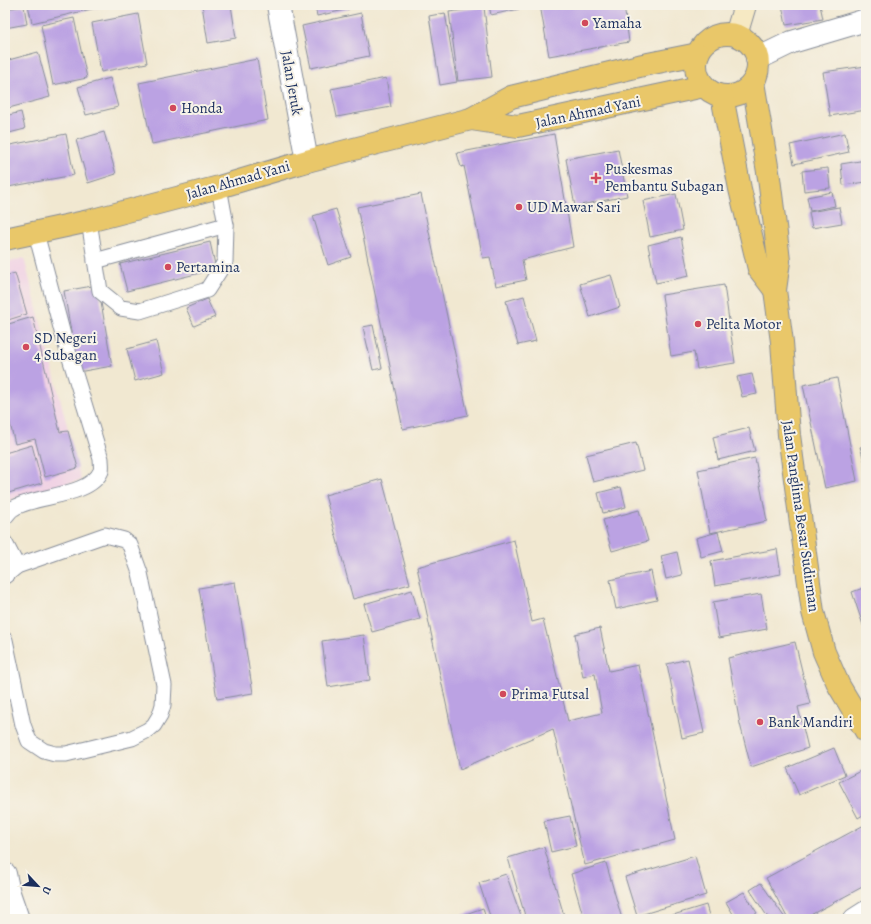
<svg xmlns="http://www.w3.org/2000/svg" width="871" height="924" viewBox="0 0 871 924" font-family="Alegreya,serif">
	<style>
		.built { fill: #f0d0e4 }
		.building { fill: #bba2e3 }
		.lines { fill: none; stroke-linecap: round; stroke-linejoin: round }
		.service-casing { stroke: #868c98; stroke-width: 17 }
		.minor-casing { stroke: #868c98; stroke-width: 24 }
		.secondary-casing { stroke: #868c98; stroke-width: 24 }
		.trunk-casing { stroke: #868c98; stroke-width: 24 }
		.service { stroke: #fff; stroke-width: 15 }
		.minor { stroke: #fff; stroke-width: 22 }
		.secondary { stroke: #f6e9c3; stroke-width: 22 }
		.trunk { stroke: #e9c769; stroke-width: 22 }
		.poi-dot { fill: #d1495b; stroke: #f7f3e8; stroke-width: 1.5 }
		.labels { text-anchor: middle; stroke-width: 4; stroke-linejoin: round; paint-order: stroke }
		.poi-label { font-size: 15px; fill: #1b2f5e; stroke: #f7f3e8; text-anchor: start }
		.street-label { font-size: 15px; fill: #1b2f5e; stroke: #f7f3e8 }
	</style>
	<rect width="100%" height="100%" fill="#f7f3e8"/>
	<filter id="ink" filterUnits="userSpaceOnUse"><feTurbulence type="fractalNoise" baseFrequency=".025" numOctaves="2"/><feDisplacementMap in="SourceGraphic" scale="8" xChannelSelector="R" yChannelSelector="G"/><feConvolveMatrix kernelMatrix="1 2 1 2 8 2 1 2 1" color-interpolation-filters="sRGB"/></filter>
	<filter id="wash" filterUnits="userSpaceOnUse"><feTurbulence type="fractalNoise" baseFrequency=".012" numOctaves="4" result="noise"/><feDisplacementMap in="SourceGraphic" scale="16" xChannelSelector="R" yChannelSelector="G"/><feGaussianBlur stdDeviation="0.9" result="paint"/><feColorMatrix in="noise" values="0 0 0 0 0 0 0 0 0 0 0 0 0 0 0 0 0 1.4 0 .05"/><feComposite in="paint" operator="in"/></filter>
	<g filter="url(#wash)">
		<rect width="100%" height="100%" fill="#f1e8d1"/>
		<path class="built" d="M24 258 81 480 5 501V263Z"/>
		<g id="blocks">
			<g class="building">
				<path d="M28 5H100V7L32 23Z"/>
				<path d="M202 5H231L236 38 208 43Z"/>
				<path d="M315 5H349V9L317 16Z"/>
				<path d="M489 5H518L519 9 491 15Z"/>
				<path d="M540 5H624L629 42 549 56Z"/>
				<path d="M782 5H820L823 19 786 25Z"/>
				<path d="M24 6 27 24 5 28V9Z"/>
				<path d="M484 7 492 77 458 81 449 12Z"/>
				<path d="M361 13 369 56 311 68 302 26Z"/>
				<path d="M445 13 457 82 440 85 429 16Z"/>
				<path d="M138 14 147 63 101 72 92 23Z"/>
				<path d="M74 18 87 78 53 85 41 25Z"/>
				<path d="M38 52 50 97 5 109V61Z"/>
				<path d="M257 59 268 120 152 144 139 83Z"/>
				<path d="M866 66V110L830 116 823 72Z"/>
				<path d="M110 78 118 107 86 115 78 87Z"/>
				<path d="M386 78 391 107 337 117 331 89Z"/>
				<path d="M21 112 25 129 5 134V116Z"/>
				<path d="M104 132 116 174 88 183 76 140Z"/>
				<path d="M845 133 849 152 794 164 790 145Z"/>
				<path d="M66 134 74 175 8 187 5 172V146Z"/>
				<path d="M554 134 573 247 522 260 526 280 496 286 490 257 483 258 464 166 461 167 457 153Z"/>
				<path d="M618 149 627 196 575 206 566 159Z"/>
				<path d="M866 160V182L843 185 841 164Z"/>
				<path d="M828 168 830 188 804 191 802 171Z"/>
				<path d="M832 192 835 206 810 211 807 197Z"/>
				<path d="M421 194 468 415 403 429 357 207Z"/>
				<path d="M676 194 683 230 650 237 643 201Z"/>
				<path d="M839 207 842 223 812 228 809 212Z"/>
				<path d="M336 209 351 257 328 265 313 216Z"/>
				<path d="M681 237 689 276 656 283 648 245Z"/>
				<path d="M210 242 216 269 127 291 120 264Z"/>
				<path d="M15 273 27 314 5 321V276Z"/>
				<path d="M611 275 620 307 590 317 580 284Z"/>
				<path d="M98 285 112 366 78 372 64 291Z"/>
				<path d="M724 285 735 363 697 369 694 352 671 356 662 295Z"/>
				<path d="M524 296 536 341 518 345 506 301Z"/>
				<path d="M207 299 215 317 194 326 186 308Z"/>
				<path d="M33 317 60 432 68 431 78 468 45 477 35 439 15 444 5 403V325Z"/>
				<path d="M373 325 382 368 373 370 363 327Z"/>
				<path d="M156 341 164 373 135 381 127 349Z"/>
				<path d="M752 374 757 394 742 397 737 377Z"/>
				<path d="M837 378 857 481 825 488 803 385Z"/>
				<path d="M749 428 755 451 718 460 713 437Z"/>
				<path d="M636 443 643 470 593 482 586 455Z"/>
				<path d="M32 445 42 483 5 494V453Z"/>
				<path d="M866 446V466L860 447Z"/>
				<path d="M755 458 767 521 710 533 698 470Z"/>
				<path d="M382 479 410 584 353 599 325 495Z"/>
				<path d="M621 487 626 507 603 513 598 493Z"/>
				<path d="M639 510 648 541 612 551 603 520Z"/>
				<path d="M718 532 723 551 701 557 696 538Z"/>
				<path d="M514 540 532 622 543 619 568 721 602 713 595 674 583 677 575 634 600 628 609 671 638 665 675 840 585 865 553 729 460 769 417 567Z"/>
				<path d="M777 549 781 574 715 586 711 561Z"/>
				<path d="M677 552 682 575 666 579 661 556Z"/>
				<path d="M651 571 657 600 616 609 610 580Z"/>
				<path d="M235 582 253 693 217 699 199 588Z"/>
				<path d="M866 587V634L852 592Z"/>
				<path d="M412 590 420 619 372 632 364 604Z"/>
				<path d="M761 594 767 629 719 638 713 602Z"/>
				<path d="M364 635 370 680 328 687 322 641Z"/>
				<path d="M795 642 810 704 798 707 808 748 751 767 740 724 728 658Z"/>
				<path d="M688 659 704 733 682 738 667 664Z"/>
				<path d="M834 748 845 775 799 795 787 768Z"/>
				<path d="M866 768V813L858 818 839 782Z"/>
				<path d="M570 816 576 846 551 852 544 821Z"/>
				<path d="M866 824V885L803 919H788L766 878Z"/>
				<path d="M544 847 555 885 565 919H526L508 858Z"/>
				<path d="M695 856 706 895 637 916 625 877Z"/>
				<path d="M606 863 622 919H584L571 874Z"/>
				<path d="M506 874 522 919H491L479 883Z"/>
				<path d="M761 883 785 918 783 919H769L750 890Z"/>
				<path d="M744 892 757 913 747 919H736L726 902Z"/>
				<path d="M706 905 710 919H660Z"/>
				<path d="M483 908 486 919H451Z"/>
			</g>
		</g>
	</g>
	<g filter="url(#ink)">
		<use href="#blocks" fill-opacity="0" stroke="#868c98" stroke-width="1"/>
		<g class="lines">
			<defs>
				<g id="service">
					<path d="M89 221 100 291 121 308 140 311 207 290 225 262 226 225 219 187"/>
					<path d="M95 261 226 225"/>
					<path d="M5 517C8 514 10 510 14 508 35 495 90 497 101 471 102 468 101 462 101 459L63 335 36 233"/>
					<path d="M5 543 17 566"/>
					<path d="M5 576 17 566 105 535 124 540 130 545 140 573 164 685 163 705 160 715 154 725 148 730 132 738 66 754H55L44 751 29 741 23 725 5 640"/>
				</g>
				<g id="minor">
					<path d="M278 5 307 161"/>
					<path d="M757 59 792 42 866 20"/>
					<path d="M5 874 9 893 18 919"/>
					<path d="M855 919 866 912"/>
				</g>
				<path id="secondary" d="M736 35 745 5"/>
				<g id="trunk">
					<circle cx="727" cy="65" r="31"/>
					<path d="M753 82 769 178 776 234 779 261 775 290 782 342 789 435 813 612 824 652 839 686 866 731"/>
					<path d="M722 96 740 189 759 269 775 290"/>
					<path d="M471 119 518 126 704 86"/>
					<path d="M5 239 89 221 219 187 307 161 471 119 511 97 643 65 698 54"/>
				</g>
			</defs>
			<use href="#service" class="service-casing"/>
			<use href="#minor" class="minor-casing"/>
			<use href="#secondary" class="secondary-casing"/>
			<use href="#trunk" class="trunk-casing"/>
			<use href="#service" class="service"/>
			<use href="#minor" class="minor"/>
			<use href="#secondary" class="secondary"/>
			<use href="#trunk" class="trunk"/>
		</g>
	</g>
	<g class="poi-dot">
		<circle cx="585" cy="23" r="4"/>
		<circle cx="173" cy="108" r="4"/>
		<path d="M594 172h4v4h4v4h-4v4h-4v-4h-4v-4h4z"/>
		<circle cx="519" cy="207" r="4"/>
		<circle cx="168" cy="267" r="4"/>
		<circle cx="698" cy="324" r="4"/>
		<circle cx="26" cy="347" r="4"/>
		<circle cx="503" cy="694" r="4"/>
		<circle cx="760" cy="722" r="4"/>
	</g>
	<g class="labels">
		<g class="poi-label">
			<text x="593" y="28">Yamaha</text>
			<text x="181" y="113">Honda</text>
			<text x="605" y="174">Puskesmas<tspan x="605" dy="17">Pembantu Subagan</tspan></text>
			<text x="527" y="212">UD Mawar Sari</text>
			<text x="176" y="272">Pertamina</text>
			<text x="706" y="329">Pelita Motor</text>
			<text x="34" y="343">SD Negeri<tspan x="34" dy="17">4 Subagan</tspan></text>
			<text x="511" y="699">Prima Futsal</text>
			<text x="768" y="727">Bank Mandiri</text>
		</g>
		<g class="street-label">
			<text transform="translate(292 83) rotate(80)" y="5">Jalan Jeruk</text>
			<text transform="translate(588 112) rotate(-12)" y="5">Jalan Ahmad Yani</text>
			<text transform="translate(238 180) rotate(-16)" y="5">Jalan Ahmad Yani</text>
			<text transform="translate(801 516) rotate(82)" y="5">Jalan Panglima Besar Sudirman</text>
		</g>
	</g>
	<rect width="871" height="924" fill="none" stroke="#f7f3e8" stroke-width="20"/>
	<g transform="translate(38 886) rotate(116)" stroke="#f7f3e8" stroke-width="3" paint-order="stroke">
	<path d="M0-3L7 15L0 10L-7 15Z" fill="#1b2f5e"/>
	<text y="-6" font-size="11" font-weight="bold" text-anchor="middle" fill="#1b2f5e">U</text>
	</g>
</svg>
